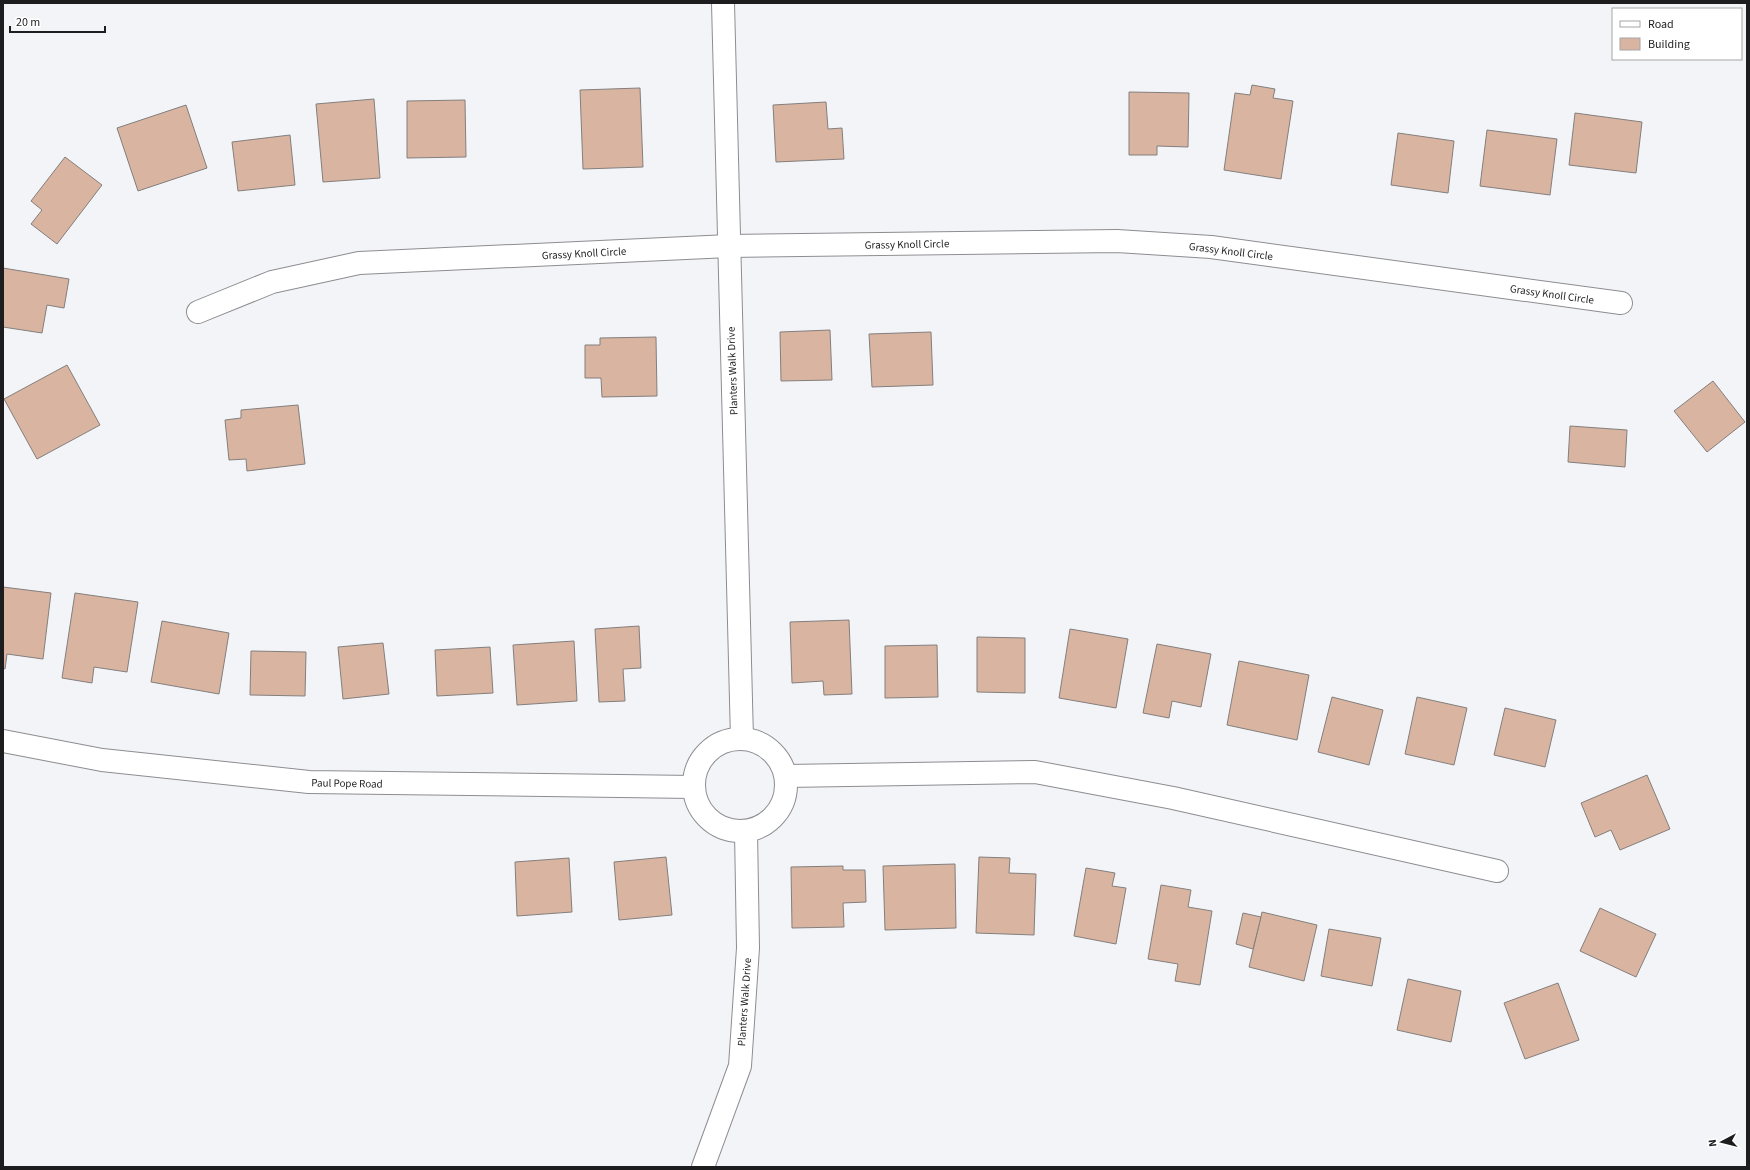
<svg xmlns="http://www.w3.org/2000/svg" width="1750" height="1170" viewBox="0 0 1750 1170" font-family="'Source Sans 3',sans-serif">
	<style>
		.building { fill: #d9b4a1; stroke: #837f7d }
		.lines { fill: none; stroke-linecap: round; stroke-linejoin: round }
		.minor-casing { stroke: #8d8d91; stroke-width: 24 }
		.minor { stroke: #fff; stroke-width: 22 }
		.labels { text-anchor: middle; stroke-width: 3; stroke-linejoin: round; paint-order: stroke }
		.street-label { font-size: 11px; fill: #1d1d1f; stroke: #fff }
	</style>
	<rect width="100%" height="100%" fill="#f3f4f8"/>
	<g class="building">
		<path d="M1252 85 1275 89 1273 98 1293 101 1281 179 1224 170 1235 93 1250 95Z"/>
		<path d="M640 88 643 167 583 169 580 90Z"/>
		<path d="M1129 92 1189 93 1188 147 1157 146V155H1129Z"/>
		<path d="M374 99 380 178 323 182 316 104Z"/>
		<path d="M465 100 466 157 407 158V101Z"/>
		<path d="M826 102 828 129 842 128 844 159 776 162 773 105Z"/>
		<path d="M186 105 207 168 138 191 117 128Z"/>
		<path d="M1575 113 1642 122 1636 173 1569 165Z"/>
		<path d="M1487 130 1557 139 1550 195 1480 186Z"/>
		<path d="M1398 133 1454 141 1448 193 1391 185Z"/>
		<path d="M290 135 295 185 238 191 232 142Z"/>
		<path d="M65 157 102 185 57 244 31 224 42 210 31 201Z"/>
		<path d="M3 268 69 279 64 308 47 305 42 333 3 327Z"/>
		<path d="M830 330 832 380 781 381 780 332Z"/>
		<path d="M931 332 933 385 872 387 869 334Z"/>
		<path d="M656 337 657 396 602 397 601 378H585V345H600V338Z"/>
		<path d="M67 365 100 425 37 459 4 399Z"/>
		<path d="M1713 381 1745 422 1707 452 1674 411Z"/>
		<path d="M298 405 305 464 247 471 246 459 229 460 225 420 241 418V410Z"/>
		<path d="M1570 426 1627 430 1625 467 1568 462Z"/>
		<path d="M3 587 51 593 43 659 7 654 5 669 3 668Z"/>
		<path d="M75 593 138 602 127 672 94 667 92 683 62 678Z"/>
		<path d="M849 620 852 694 824 695 823 681 792 683 790 622Z"/>
		<path d="M162 621 229 633 219 694 151 682Z"/>
		<path d="M639 626 641 668 623 669 625 701 599 702 595 629Z"/>
		<path d="M1070 629 1128 639 1116 708 1059 698Z"/>
		<path d="M977 637 1025 638V693L977 692Z"/>
		<path d="M574 641 577 701 517 705 513 645Z"/>
		<path d="M383 643 389 694 343 699 338 647Z"/>
		<path d="M1157 644 1211 654 1201 707 1172 701 1169 718 1143 713Z"/>
		<path d="M937 645 938 697 885 698V646Z"/>
		<path d="M490 647 493 693 437 696 435 650Z"/>
		<path d="M251 651 306 652 305 696 250 695Z"/>
		<path d="M1239 661 1309 675 1297 740 1227 725Z"/>
		<path d="M1332 697 1383 710 1369 765 1318 752Z"/>
		<path d="M1417 697 1467 708 1454 765 1405 754Z"/>
		<path d="M1505 708 1556 720 1545 767 1494 755Z"/>
		<path d="M1647 775 1670 829 1620 850 1611 830 1595 837 1581 803Z"/>
		<path d="M666 857 672 915 619 920 614 862Z"/>
		<path d="M979 857 1010 858 1009 873 1036 874 1034 935 976 933Z"/>
		<path d="M569 858 572 912 517 916 515 862Z"/>
		<path d="M955 864 956 928 885 930 883 866Z"/>
		<path d="M843 866V870H865L866 902 843 903 844 927 792 928 791 867Z"/>
		<path d="M1086 868 1115 873 1112 886 1126 888 1116 944 1074 936Z"/>
		<path d="M1161 885 1191 890 1188 907 1212 911 1200 985 1175 981 1178 964 1148 959Z"/>
		<path d="M1600 908 1656 934 1636 977 1580 951Z"/>
		<path d="M1262 912 1317 925 1304 981 1249 967Z"/>
		<path d="M1243 913 1261 917 1253 949 1236 944Z"/>
		<path d="M1329 929 1381 938 1372 986 1321 976Z"/>
		<path d="M1408 979 1461 991 1451 1042 1397 1030Z"/>
		<path d="M1558 983 1579 1040 1525 1059 1504 1003Z"/>
	</g>
	<g class="lines">
		<defs>
			<g id="minor">
				<path d="M723 3 742 739"/>
				<path d="M198 312 272 282 359 263 729 246 1117 241 1211 247 1621 303"/>
				<circle cx="740" cy="785" r="46"/>
				<path d="M3 741 102 760 309 782 694 787"/>
				<path d="M786 776 1035 772 1173 798 1497 871"/>
				<path d="M703 1167 740 1066 748 948 746 831"/>
			</g>
		</defs>
		<use href="#minor" class="minor-casing"/>
		<use href="#minor" class="minor"/>
	</g>
	<g class="labels">
		<g class="street-label">
			<text transform="translate(907 244) rotate(-1)" y="4">Grassy Knoll Circle</text>
			<text transform="translate(1231 251) rotate(7)" y="4">Grassy Knoll Circle</text>
			<text transform="translate(584 253) rotate(-3)" y="4">Grassy Knoll Circle</text>
			<text transform="translate(1552 294) rotate(8)" y="4">Grassy Knoll Circle</text>
			<text transform="translate(732 371) rotate(-92)" y="4">Planters Walk Drive</text>
			<text transform="translate(347 783) rotate(1)" y="4">Paul Pope Road</text>
			<text transform="translate(744 1002) rotate(-86)" y="4">Planters Walk Drive</text>
		</g>
	</g>
	<rect width="1750" height="1170" fill="none" stroke="#1d1d1f" stroke-width="8"/>
	<rect x="1612" y="8" width="130" height="52" fill="#ffffff" stroke="#a5a5a5"/>
	<rect x="1620" y="21" width="20" height="6" fill="#ffffff" stroke="#a5a5a5"/>
	<text x="1648" y="28" font-size="12" fill="#1d1d1f">Road</text>
	<rect x="1620" y="38" width="20" height="12" fill="#d9b4a1" stroke="#a5a5a5"/>
	<text x="1648" y="48" font-size="12" fill="#1d1d1f">Building</text>
	<g transform="translate(1722 1142) rotate(263)" stroke="#ffffff" stroke-width="3" paint-order="stroke">
	<path d="M0-3L7 15L0 10L-7 15Z" fill="#1d1d1f"/>
	<text y="-6" font-size="11" font-weight="bold" text-anchor="middle" fill="#1d1d1f">N</text>
	</g>
	<path d="M10 26v6h95v-6" fill="none" stroke="#1d1d1f" stroke-width="2"/>
	<text x="16" y="26" font-size="12" fill="#1d1d1f" stroke="#ffffff" stroke-width="3" paint-order="stroke">20 m</text>
</svg>
